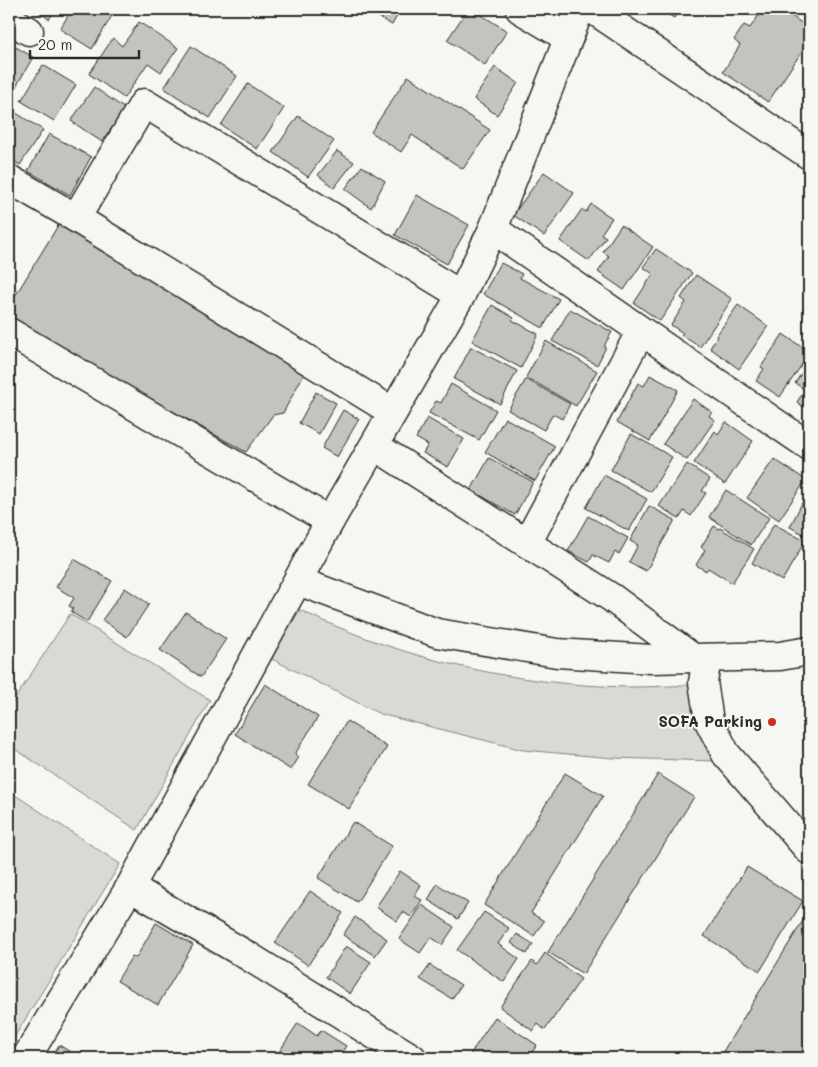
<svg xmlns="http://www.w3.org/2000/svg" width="818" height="1067" viewBox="0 0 818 1067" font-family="Mali,sans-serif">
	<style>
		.green { fill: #d9d9d5; stroke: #828280 }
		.building { fill: #c3c3c0; stroke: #2b2b2b }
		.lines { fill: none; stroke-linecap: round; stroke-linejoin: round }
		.minor-casing { stroke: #2b2b2b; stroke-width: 31 }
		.minor { stroke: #f6f6f2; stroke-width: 28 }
		.poi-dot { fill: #c8321e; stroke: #f6f6f2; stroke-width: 2 }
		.labels { text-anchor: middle; stroke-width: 4; stroke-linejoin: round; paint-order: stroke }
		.poi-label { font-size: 15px; font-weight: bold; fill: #2b2b2b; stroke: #f6f6f2; text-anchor: end }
	</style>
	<rect width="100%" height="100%" fill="#f6f6f2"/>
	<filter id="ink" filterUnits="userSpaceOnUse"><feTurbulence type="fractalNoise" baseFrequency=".02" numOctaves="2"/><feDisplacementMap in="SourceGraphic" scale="10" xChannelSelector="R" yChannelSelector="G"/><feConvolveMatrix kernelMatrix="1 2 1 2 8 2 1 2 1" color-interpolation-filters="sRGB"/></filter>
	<g filter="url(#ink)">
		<g class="green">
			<path d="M300 610C401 659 515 685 628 687 649 687 671 686 692 685L693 711 699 730 715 761 613 758 523 750 380 714 270 658Z"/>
			<path d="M70 614 210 700 137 830 9 745V708Z"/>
			<path d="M9 791 120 864 12 1041 9 1039Z"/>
		</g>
		<g class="building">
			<path d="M34 9H57L49 19Z"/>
			<path d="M72 9H116L92 49 60 29Z"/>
			<path d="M364 9H401L392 25Z"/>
			<path d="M468 9H472L507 31 485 65 447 40Z"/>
			<path d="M659 9H680L674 18Z"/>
			<path d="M763 9H781L809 28V41L768 102 723 72 740 45 734 40 744 25 750 28Z"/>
			<path d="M139 22 178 48 161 72 148 63 124 98 89 74 113 38 122 46Z"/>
			<path d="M9 43 33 57 9 99Z"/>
			<path d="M191 46 237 76 210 118 164 88Z"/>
			<path d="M43 65 76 85 54 121 21 101Z"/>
			<path d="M495 67 518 83 497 115 474 99Z"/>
			<path d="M408 76 490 130 463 169 412 135 401 152 371 132Z"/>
			<path d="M248 84 284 108 257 149 221 125Z"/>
			<path d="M94 87 125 109 102 142 71 121Z"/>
			<path d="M13 111 43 130 20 165 9 158V117Z"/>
			<path d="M298 116 334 141 308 177 273 152Z"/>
			<path d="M49 134 91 157 70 195 28 171Z"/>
			<path d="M337 151 354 162 334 188 318 175Z"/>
			<path d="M362 166 385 181 371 208 345 189Z"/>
			<path d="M544 172 574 193 544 236 513 215Z"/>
			<path d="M417 195 469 225 447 264 395 235Z"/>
			<path d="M591 204 612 218 601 234 606 237 589 261 560 241 582 209 586 212Z"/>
			<path d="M62 219 304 374 283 413 273 415 246 452 9 320V306Z"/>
			<path d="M621 225 653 247 624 290 598 272 609 256 603 252Z"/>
			<path d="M656 249 692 273 660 321 634 303 653 274 643 267Z"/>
			<path d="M501 263 522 274 520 278 559 299 543 328 483 294Z"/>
			<path d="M696 275 732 299 700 347 681 335 683 333 671 325 686 302 681 298Z"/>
			<path d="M492 305 514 318 512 320 538 334 521 368 472 341Z"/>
			<path d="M738 305 768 326 739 369 710 348 717 337 716 336Z"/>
			<path d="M570 309 612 332 605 344V349L597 365 552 341Z"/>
			<path d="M783 334 809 352V354L780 397 756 381 764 369 761 367Z"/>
			<path d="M546 341 597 371 576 406 526 377Z"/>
			<path d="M471 347 517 371 500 404 454 379Z"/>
			<path d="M809 362V411L797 402 805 390 795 383Z"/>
			<path d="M650 375 678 390 650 441 617 422 638 383 644 386Z"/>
			<path d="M526 379 570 404 562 419 553 414 544 430 508 410Z"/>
			<path d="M451 384 496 410 479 440 429 413 436 401 441 403Z"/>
			<path d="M316 392 336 403 319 434 299 423Z"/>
			<path d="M693 399 712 412 709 416 715 420 687 460 663 444Z"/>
			<path d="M343 410 359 419 337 457 322 448Z"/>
			<path d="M427 418 464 439 448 467 423 453 428 445 416 438Z"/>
			<path d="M505 418 555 446 535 481 485 452Z"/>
			<path d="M726 422 753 441 725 484 694 463 715 431 718 434Z"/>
			<path d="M631 434 672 457 651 492 611 470Z"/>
			<path d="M489 458 533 482 515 515 471 490Z"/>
			<path d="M774 459 806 480 779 520 747 498Z"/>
			<path d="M687 464 710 479 702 491 706 493 691 516 684 511 679 519 659 506Z"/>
			<path d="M604 475 647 499 629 531 586 508Z"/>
			<path d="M726 490 769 518 751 545 709 517Z"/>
			<path d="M807 493H809V537L790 527Z"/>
			<path d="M649 506 675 520 646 571 629 562 638 545 630 541Z"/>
			<path d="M588 516 628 538 619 554 615 552 609 563 593 555 589 562 568 551Z"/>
			<path d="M774 524 805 541 782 581 752 563Z"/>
			<path d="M714 526 719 529 720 528 754 549 732 583 708 568 706 571 696 565 705 550 701 547Z"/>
			<path d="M74 559 112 581 87 622 71 612 73 608 69 606 74 598 56 587Z"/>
			<path d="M125 588 149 604 127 637 102 620Z"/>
			<path d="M186 612 226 639 201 677 160 650Z"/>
			<path d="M265 684 318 717 295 754 299 757 291 770 235 734Z"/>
			<path d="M347 721 387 747 349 809 308 784Z"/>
			<path d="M565 773 603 796 531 913 544 921 534 936 484 905Z"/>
			<path d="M658 774 694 797 583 974 548 952Z"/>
			<path d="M353 822 392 846 357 902 318 878Z"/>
			<path d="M747 867 803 901 760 971 704 936Z"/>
			<path d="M400 871 421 885 414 896 422 900 411 917 403 912 397 921 376 907Z"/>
			<path d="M437 884 468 903 458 919 428 900Z"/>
			<path d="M310 891 343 913 308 965 275 943Z"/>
			<path d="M422 905 454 927 442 945 431 937 420 953 399 939Z"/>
			<path d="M484 912 509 928 498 944 519 959 504 982 457 950Z"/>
			<path d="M355 917 387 939 375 956 343 935Z"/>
			<path d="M804 919 809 923V1058H719Z"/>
			<path d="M156 923 193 945 158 1005 117 981 132 956 136 958Z"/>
			<path d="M517 934 533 944 527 954 511 943Z"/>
			<path d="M346 946 371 962 350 994 326 977Z"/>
			<path d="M545 953 581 979 545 1030 538 1024 533 1031 500 1007 532 961 537 965Z"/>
			<path d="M430 965 461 985 452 999 420 979Z"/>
			<path d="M495 1017 537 1045 528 1058H473L469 1056Z"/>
			<path d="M298 1023 317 1036 321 1030 346 1046 338 1058H275Z"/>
			<path d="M59 1045 80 1058H51Z"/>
		</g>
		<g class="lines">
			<defs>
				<g id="minor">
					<path d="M520 9 568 38"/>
					<path d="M592 9 809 155"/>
					<path d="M9 19 29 31"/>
					<path d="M9 179 76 218 393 412"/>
					<path d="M76 218 144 103 461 295"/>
					<path d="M493 229 809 446"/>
					<path d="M9 332 330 521"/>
					<path d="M375 446 612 598 694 659"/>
					<path d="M527 543 641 331"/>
					<path d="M298 581 437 633 557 653 651 659 780 656 809 651"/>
					<path d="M707 658 703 682 709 721 726 754 809 850"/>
					<path d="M130 887 248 956 412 1058"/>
					<path d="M26 1058 130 887 330 521 461 295 493 229 580 9"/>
				</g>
			</defs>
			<use href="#minor" class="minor-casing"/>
			<use href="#minor" class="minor"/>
		</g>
	</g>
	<circle class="poi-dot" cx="772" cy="722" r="5"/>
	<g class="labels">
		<g class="poi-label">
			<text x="762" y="727">SOFA Parking</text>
		</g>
	</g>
	<rect width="818" height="1067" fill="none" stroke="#f6f6f2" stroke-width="30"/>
	<rect x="15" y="15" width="788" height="1037" fill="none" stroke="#2b2b2b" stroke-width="2" filter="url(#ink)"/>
	<path d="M30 50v8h109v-8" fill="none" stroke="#2b2b2b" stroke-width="2.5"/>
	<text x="38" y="50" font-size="15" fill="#2b2b2b" stroke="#f6f6f2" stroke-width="4" paint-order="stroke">20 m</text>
</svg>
